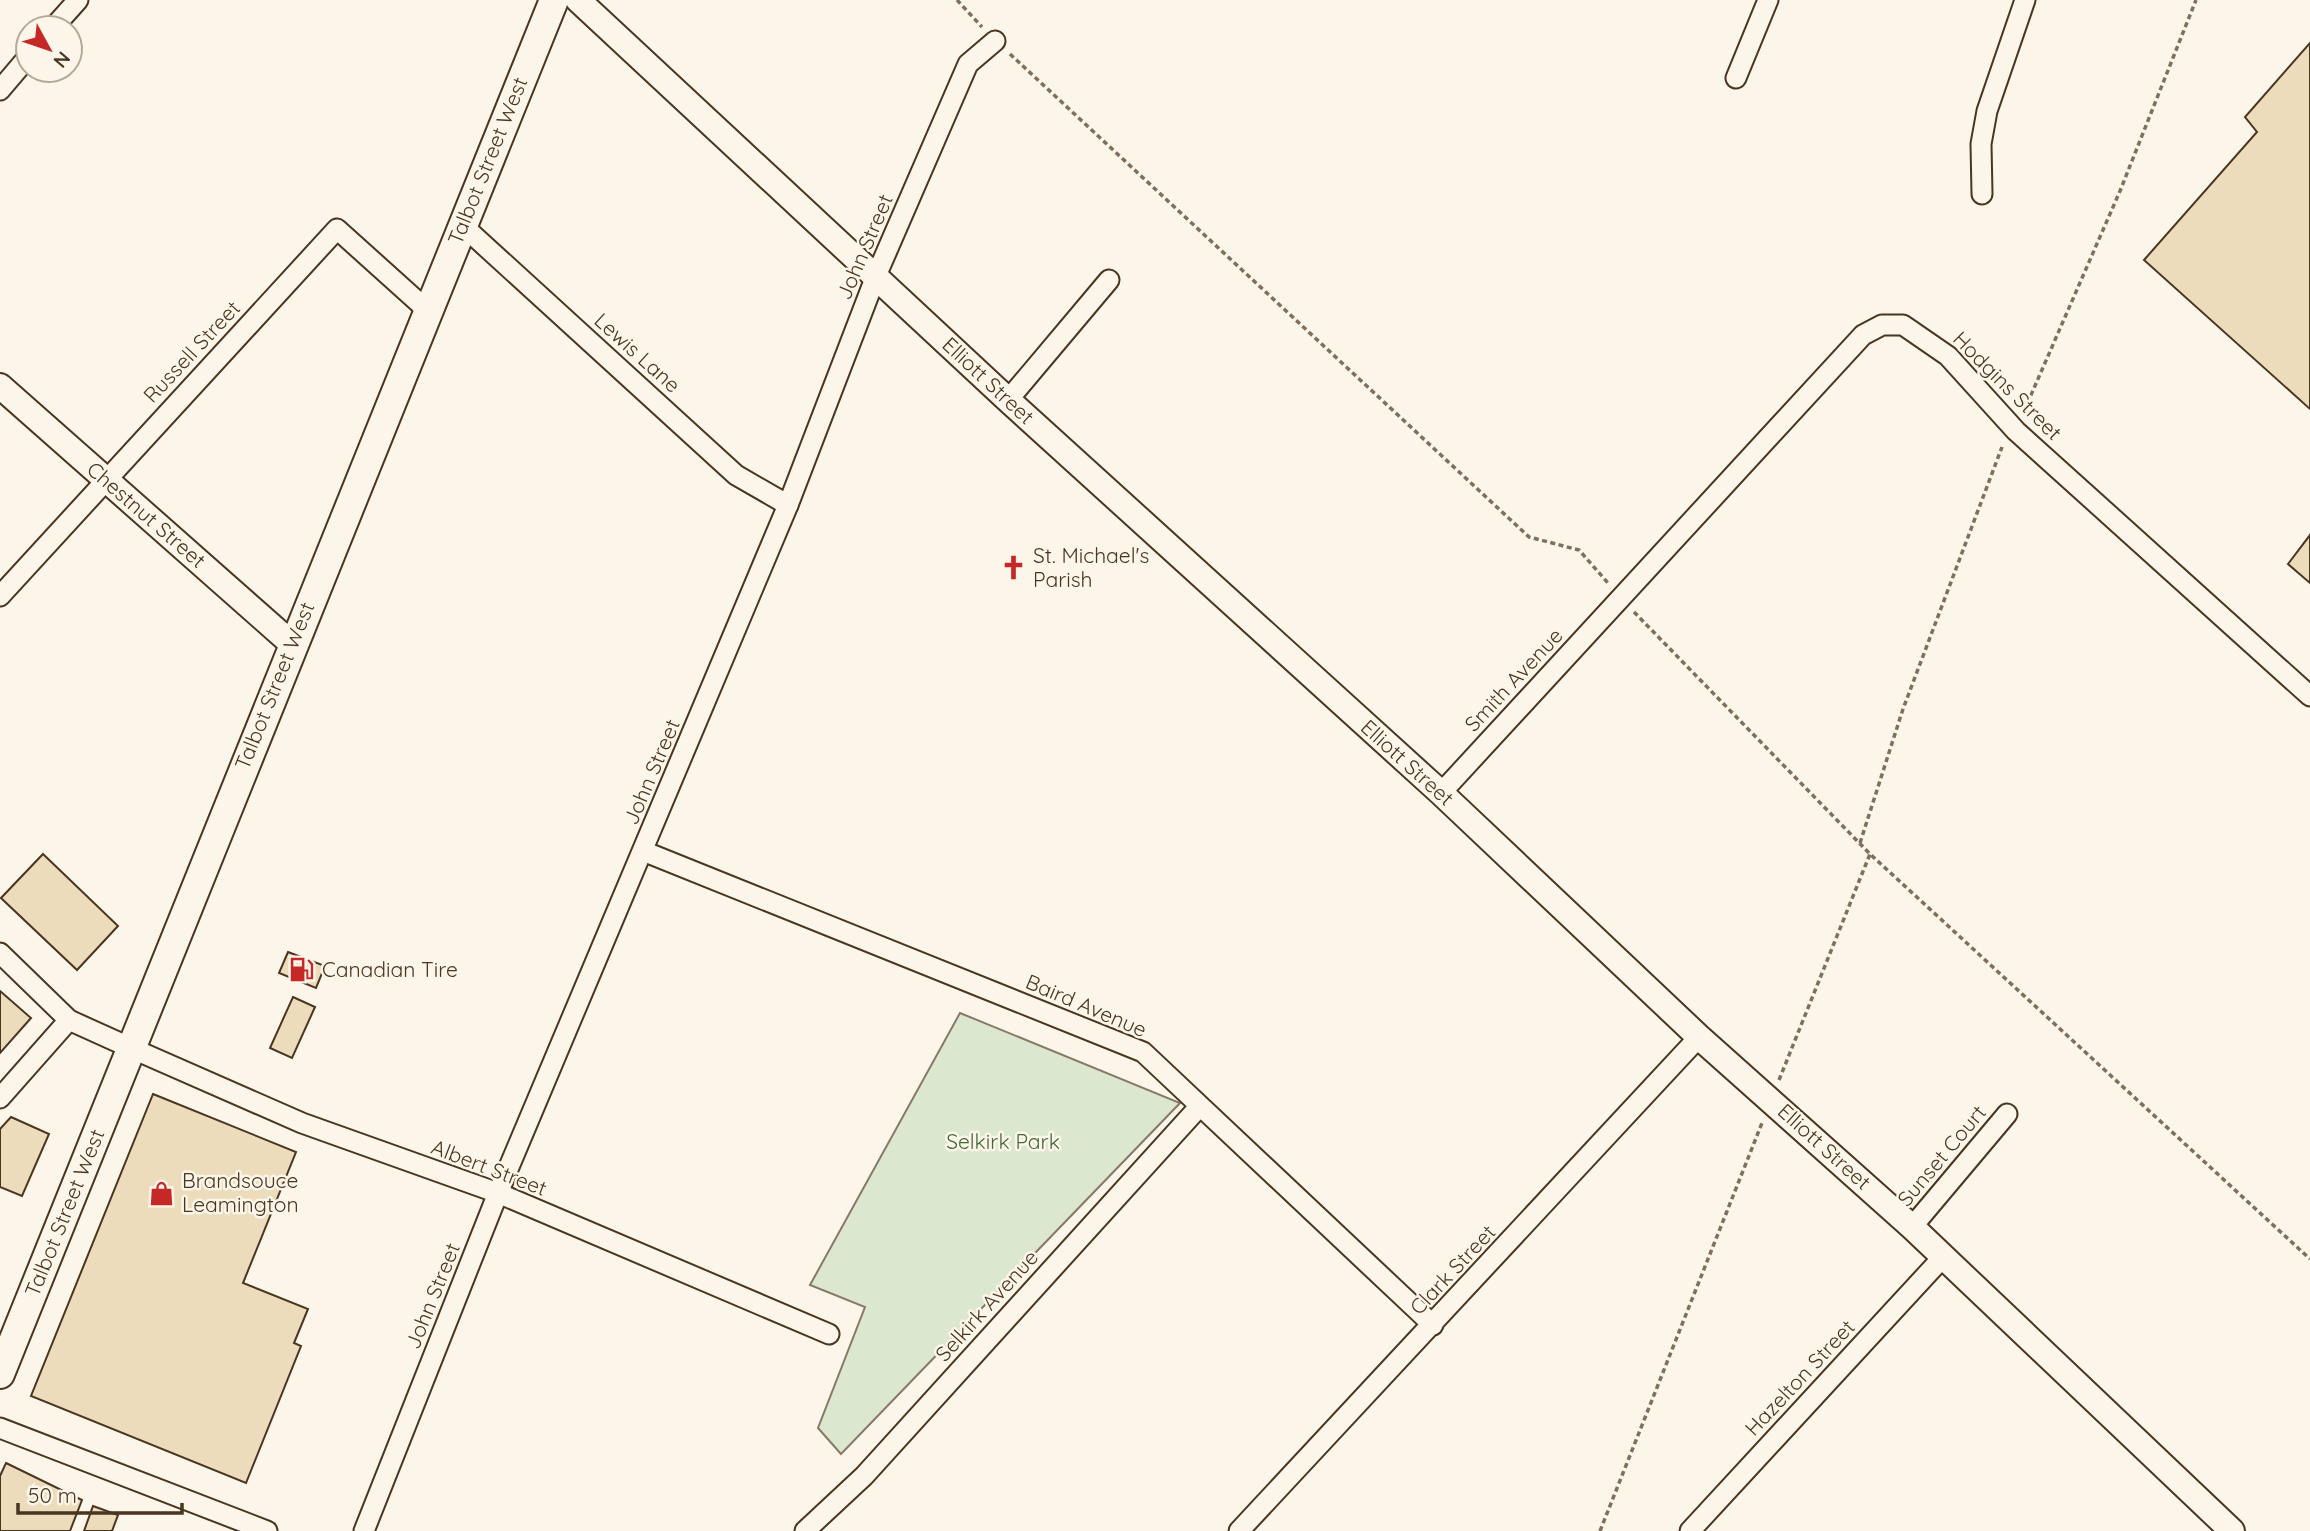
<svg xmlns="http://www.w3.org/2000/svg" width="2310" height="1531" viewBox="0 0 2310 1531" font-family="Quicksand,sans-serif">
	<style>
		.green { fill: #dce7d0; stroke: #887966; stroke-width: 2 }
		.building { fill: #ecdcbc; stroke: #4a3520; stroke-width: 2 }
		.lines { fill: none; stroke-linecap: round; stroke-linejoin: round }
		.minor-casing { stroke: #4a3520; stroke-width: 23 }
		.tertiary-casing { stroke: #4a3520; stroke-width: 28 }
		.secondary-casing { stroke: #4a3520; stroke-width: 32 }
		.path { stroke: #7f6f5c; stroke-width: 3.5; stroke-dasharray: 5 3.5; stroke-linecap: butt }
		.minor { stroke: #fbf6e9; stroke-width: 19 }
		.tertiary { stroke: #fbf6e9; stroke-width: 24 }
		.secondary { stroke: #fbf6e9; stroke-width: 28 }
		.labels { text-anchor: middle; stroke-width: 5; stroke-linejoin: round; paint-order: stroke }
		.street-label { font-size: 21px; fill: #4a3520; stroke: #fbf6e9 }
		.poi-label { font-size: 21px; fill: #4a3520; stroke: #fbf6e9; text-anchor: start }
		.park-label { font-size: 21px; fill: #436837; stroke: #fbf6e9 }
	</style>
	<rect width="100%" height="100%" fill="#fbf6e9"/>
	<path class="green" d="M960 1013 1180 1103 841 1454 818 1428 865 1307 810 1285Z"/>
	<g class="building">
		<path d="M2310 43V409L2144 260 2257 132 2245 117Z"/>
		<path d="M2310 535V583L2288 564Z"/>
		<path d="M43 854 118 926 77 970 1 898Z"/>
		<path d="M288 952 325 966 316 988 279 973Z"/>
		<path d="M0 991 31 1018 0 1053Z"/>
		<path d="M293 997 315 1007 292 1058 270 1048Z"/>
		<path d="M153 1094 296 1152 243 1283 308 1309 294 1343 301 1346 246 1483 31 1396Z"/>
		<path d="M11 1117 49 1134 22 1196 0 1187V1129Z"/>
		<path d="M6 1463 82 1500 70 1531H0V1476Z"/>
		<path d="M93 1506 118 1515 112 1531H84Z"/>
	</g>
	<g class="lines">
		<defs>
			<g id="minor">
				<path d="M53 28 78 0"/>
				<path d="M1736 78 1768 0"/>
				<path d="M0 90 28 57"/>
				<path d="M1982 194 1981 144 1987 111 2025 0"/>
				<path d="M462 225 736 475 788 505"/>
				<path d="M1008 400 1109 280"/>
				<path d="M0 596 337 229 427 310"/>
				<path d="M1441 793 1863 335 1882 325H1903L1948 356 2016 431 2310 696"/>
				<path d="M643 851 1143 1052 1433 1325"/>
				<path d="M0 953 69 1020 131 1048 302 1123 498 1193 829 1334"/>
				<path d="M0 1098 69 1020"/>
				<path d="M1912 1227 2007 1114"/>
				<path d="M0 1428 267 1531"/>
				<path d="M364 1531 498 1193 788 505 876 276 968 64 995 41"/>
				<path d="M805 1531 864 1476 1199 1107"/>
				<path d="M1239 1531 1699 1037"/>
				<path d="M1690 1531 1943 1257"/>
			</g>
			<g id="tertiary">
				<path d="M578 0 1008 400 1441 793 1699 1037 1912 1227 2232 1531"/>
				<path d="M0 386 292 644"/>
			</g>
			<path id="secondary" d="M0 1374 554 0"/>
		</defs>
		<use href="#minor" class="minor-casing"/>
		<use href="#tertiary" class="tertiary-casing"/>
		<use href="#secondary" class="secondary-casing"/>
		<g class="path">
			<path d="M957 0 982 27"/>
			<path d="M1010 54 1529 537 1579 550 1608 583"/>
			<path d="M2024 411 2120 191 2196 0"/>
			<path d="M1634 612 1870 854 2310 1259"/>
			<path d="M1860 843 1903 709 2002 447"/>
			<path d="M1779 1080 1870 854"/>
			<path d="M1600 1531 1762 1123"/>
		</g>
		<use href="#minor" class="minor"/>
		<use href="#tertiary" class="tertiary"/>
		<use href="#secondary" class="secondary"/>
	</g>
	<defs>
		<symbol id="church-bare" viewBox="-9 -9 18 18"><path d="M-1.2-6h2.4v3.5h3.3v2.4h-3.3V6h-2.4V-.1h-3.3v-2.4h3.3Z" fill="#c62828" stroke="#fbf6e9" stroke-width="2.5" paint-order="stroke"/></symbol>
		<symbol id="fuel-bare" viewBox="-9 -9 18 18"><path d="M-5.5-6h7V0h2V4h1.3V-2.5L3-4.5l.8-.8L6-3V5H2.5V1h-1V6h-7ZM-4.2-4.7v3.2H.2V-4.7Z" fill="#c62828" stroke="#fbf6e9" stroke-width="2.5" paint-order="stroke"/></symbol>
		<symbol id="shop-bare" viewBox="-9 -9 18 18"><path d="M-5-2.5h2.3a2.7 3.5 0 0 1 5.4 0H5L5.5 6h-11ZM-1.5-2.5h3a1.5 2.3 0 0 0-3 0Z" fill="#c62828" stroke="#fbf6e9" stroke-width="2.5" paint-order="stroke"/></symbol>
	</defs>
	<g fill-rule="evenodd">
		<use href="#church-bare" x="996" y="550" width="35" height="35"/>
		<use href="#fuel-bare" x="284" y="952" width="35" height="35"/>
		<use href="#shop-bare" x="144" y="1176" width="35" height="35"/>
	</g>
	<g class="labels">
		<g class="street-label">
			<text transform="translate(488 161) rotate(-68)" y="7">Talbot Street West</text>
			<text transform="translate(865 247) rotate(-67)" y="7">John Street</text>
			<text transform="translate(192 352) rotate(-47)" y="7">Russell Street</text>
			<text transform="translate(637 353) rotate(42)" y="7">Lewis Lane</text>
			<text transform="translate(988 381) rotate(43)" y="7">Elliott Street</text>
			<text transform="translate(2007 386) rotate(45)" y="7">Hodgins Street</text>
			<text transform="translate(146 515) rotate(41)" y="7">Chestnut Street</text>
			<text transform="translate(1514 680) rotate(-47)" y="7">Smith Avenue</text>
			<text transform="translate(275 686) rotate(-68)" y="7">Talbot Street West</text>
			<text transform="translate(1407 763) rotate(42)" y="7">Elliott Street</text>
			<text transform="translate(652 772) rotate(-67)" y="7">John Street</text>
			<text transform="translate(1086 1006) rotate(23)" y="7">Baird Avenue</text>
			<text transform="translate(1824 1147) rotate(42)" y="7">Elliott Street</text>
			<text transform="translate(1942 1156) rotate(-50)" y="7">Sunset Court</text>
			<text transform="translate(489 1168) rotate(21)" y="7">Albert Street</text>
			<text transform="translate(65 1213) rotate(-68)" y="7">Talbot Street West</text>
			<text transform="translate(1453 1270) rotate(-47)" y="7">Clark Street</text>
			<text transform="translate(433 1296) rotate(-68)" y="7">John Street</text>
			<text transform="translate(987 1306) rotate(-48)" y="7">Selkirk Avenue</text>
			<text transform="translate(1800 1378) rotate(-47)" y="7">Hazelton Street</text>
		</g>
		<g class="poi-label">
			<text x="1033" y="563">St. Michael's<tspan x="1033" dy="24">Parish</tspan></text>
			<text x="322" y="977">Canadian Tire</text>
			<text x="182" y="1188">Brandsouce<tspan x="182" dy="24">Leamington</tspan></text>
		</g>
		<g class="park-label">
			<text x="1003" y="1149">Selkirk Park</text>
		</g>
	</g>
	<g transform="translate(49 49) rotate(130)"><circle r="33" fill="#fbf6e9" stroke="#b4a999" stroke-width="2"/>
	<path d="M0-5L12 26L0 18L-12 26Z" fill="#c62828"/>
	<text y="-10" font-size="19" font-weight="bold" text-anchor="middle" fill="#4a3520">N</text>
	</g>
	<path d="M18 1503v10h164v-10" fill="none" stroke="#4a3520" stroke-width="3.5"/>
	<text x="28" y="1503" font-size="21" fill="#4a3520" stroke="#fbf6e9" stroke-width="5" paint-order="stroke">50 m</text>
</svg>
